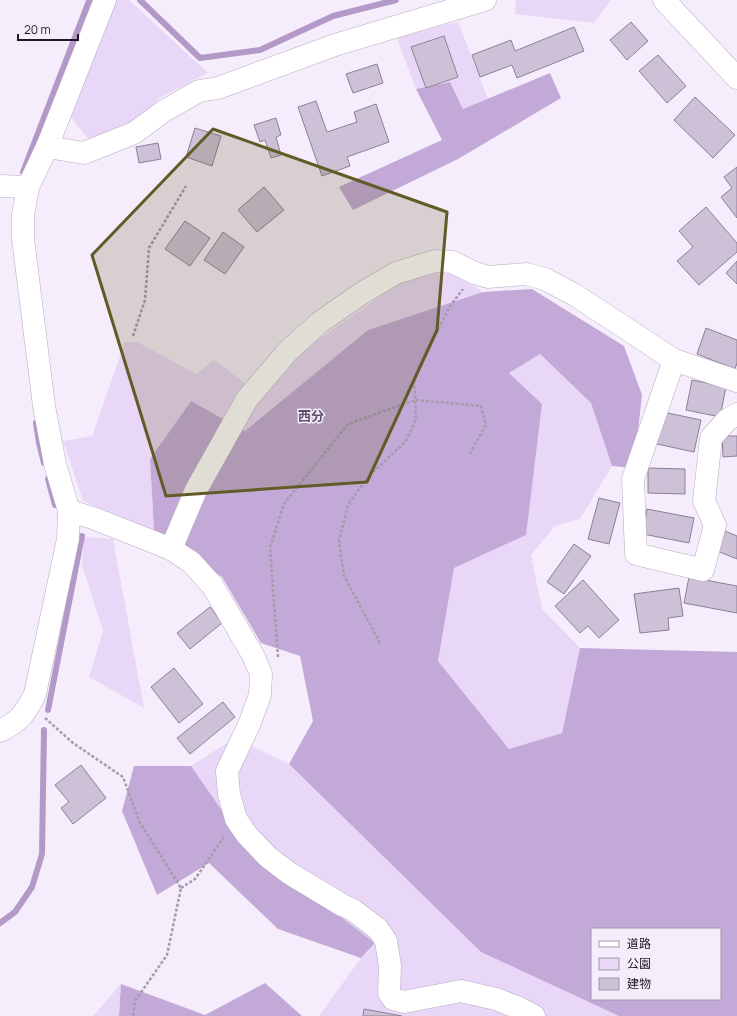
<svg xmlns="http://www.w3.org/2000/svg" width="737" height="1016" viewBox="0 0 737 1016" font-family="Manrope,'Noto Sans JP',sans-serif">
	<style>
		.green { fill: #e9d7f7 }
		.forest { fill: #c3a9d8; fill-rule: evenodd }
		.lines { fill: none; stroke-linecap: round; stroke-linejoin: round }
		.stream { stroke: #b399c7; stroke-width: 6 }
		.building { fill: #cdc1d8; stroke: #8c8096 }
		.minor-casing { stroke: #b7aac1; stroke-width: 23 }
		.path { stroke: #a39ca9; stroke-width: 2.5; stroke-dasharray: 3 2; stroke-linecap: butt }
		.minor { stroke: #fff; stroke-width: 22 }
		.marked { fill: #635b27; fill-opacity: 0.2; stroke: #635b27; stroke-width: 3; stroke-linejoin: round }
		.labels { text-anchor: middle; stroke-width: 3; stroke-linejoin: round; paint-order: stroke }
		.neighbourhood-label { font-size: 13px; font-weight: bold; fill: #5b5064; stroke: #f5edfc }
	</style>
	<rect width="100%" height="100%" fill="#f5edfc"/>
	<g class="green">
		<path d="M114 0H129L208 73 159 98 134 126 89 140 70 116Z"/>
		<path d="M516 0H611L594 23 515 14Z"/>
		<path d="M458 22 488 99 463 109 450 82 416 89 396 36Z"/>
		<path d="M451 270 483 292 368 330 245 431 238 427 304 350 399 283Z"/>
		<path d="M125 342H137L196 374 214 360 249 386 224 419 191 401 150 459 154 531 83 501 63 441 92 436Z"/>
		<path d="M540 354 591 403 612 466 580 519 555 526 531 555 542 609 580 648 562 733 509 749 438 661 454 568 526 535 509 373Z"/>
		<path d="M84 537 113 539 144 708 89 677 103 631 82 565Z"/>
		<path d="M235 738 289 764 481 952 619 1016H319L361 958 375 944 246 845 191 766Z"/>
		<path d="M121 984 119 1016H93Z"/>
	</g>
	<g class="forest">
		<path d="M550 73 561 98 458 159 353 210 339 187 442 140 416 89 450 82 463 109Z"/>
		<path d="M532 289 624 346 642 395 634 468 612 466 591 403 540 354 509 373 542 404 526 535 454 568 438 661 509 749 562 733 580 648 737 652V1016H619L481 952 289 764 313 721 300 656 261 643 222 577 154 531 150 459 191 401 245 431 368 330 483 292ZM592 929H720V999H592Z"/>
		<path d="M134 766H191L246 845 375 943 361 958 278 929 209 863 157 895 122 811Z"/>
		<path d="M265 983 302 1016H119L121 984 205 1015Z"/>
	</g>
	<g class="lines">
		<g class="stream">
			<path d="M140 0 200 58 260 50 333 16 396 0"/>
			<path d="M23 172 89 1"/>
			<path d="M36 423 39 443 44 463"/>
			<path d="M48 479 55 505"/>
			<path d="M48 710 82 536"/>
			<path d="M0 923 15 912 32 887 42 854 44 730"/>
		</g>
	</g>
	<g class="building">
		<path d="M631 22 648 41 627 60 610 40Z"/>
		<path d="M574 27 584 51 517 78 512 65 480 77 472 55 511 40 515 51Z"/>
		<path d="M444 36 458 77 426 88 411 47Z"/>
		<path d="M658 55 686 86 667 103 639 71Z"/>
		<path d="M377 64 383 83 353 93 346 74Z"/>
		<path d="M695 97 735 135 713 158 674 120Z"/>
		<path d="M316 101 327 132 357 122 354 112 376 104 389 142 347 157 350 166 322 176 298 107Z"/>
		<path d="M276 118 281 135 276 137 281 155 271 158 265 140 260 142 254 125Z"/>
		<path d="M195 128 221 136 212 166 186 157Z"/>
		<path d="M158 143 161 159 139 163 136 147Z"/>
		<path d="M737 167V218L721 197 732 188 724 177Z"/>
		<path d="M264 187 284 210 257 232 238 210Z"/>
		<path d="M706 207 737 243V252L699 285 677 261 693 247 679 231Z"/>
		<path d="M185 221 210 238 190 266 165 249Z"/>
		<path d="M223 232 244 247 225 274 204 260Z"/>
		<path d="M737 261V284L726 273Z"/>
		<path d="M706 328 737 340V363L735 369 697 354Z"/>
		<path d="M692 380 726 387 720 417 686 410Z"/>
		<path d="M663 412 701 420 694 452 657 444Z"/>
		<path d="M722 436H737V456L723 457Z"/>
		<path d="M648 468 685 469V494L648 493Z"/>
		<path d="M599 498 620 503 609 544 588 539Z"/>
		<path d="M647 509 694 518 689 543 643 534Z"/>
		<path d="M725 531 737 536V559L717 551Z"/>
		<path d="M574 544 591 556 564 594 547 582Z"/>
		<path d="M689 577 737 586V613L684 603Z"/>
		<path d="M583 580 619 620 599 638 588 626 580 633 555 606Z"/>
		<path d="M679 588 683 616 668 618 669 630 640 633 634 594Z"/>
		<path d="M210 607 222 623 190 649 177 633Z"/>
		<path d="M174 668 203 704 179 723 151 687Z"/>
		<path d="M223 702 235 717 190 754 177 738Z"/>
		<path d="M81 765 106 798 73 824 61 808 69 802 55 785Z"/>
		<path d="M364 1009 402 1016H363Z"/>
	</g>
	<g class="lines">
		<defs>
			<g id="minor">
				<path d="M664 0 737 78"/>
				<path d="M47 147 84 153 134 133 164 111 199 91 218 88 335 45 485 0"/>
				<path d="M0 186 28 187"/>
				<path d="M674 360 633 479 636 554 703 570 715 525 704 501 711 438 727 420 737 414"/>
				<path d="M69 511 93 518 171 549 191 562 212 585 254 657 261 674 260 695 249 725 227 771 229 794 236 819 247 835 268 857 289 873 342 905 353 910 378 929 386 941 390 966 389 993 393 999 404 1002 461 991 496 999 519 1008 534 1016"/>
				<path d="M171 549 196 490 247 399 288 351 319 323 362 293 396 273 435 261 452 262 475 273 488 277 526 274 545 279 575 295 674 360 737 381"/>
				<path d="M0 731C20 721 25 714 35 694L68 539 69 511 55 464 44 406 23 239V215L28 187 47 147 105 0"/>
			</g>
		</defs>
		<use href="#minor" class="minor-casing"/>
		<g class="path">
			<path d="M133 336 145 300 149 248 186 186"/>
			<path d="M380 643 344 576 339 541 348 505 367 478 406 441 416 419 414 379 450 306 463 289"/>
			<path d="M278 657 270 548 284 504 348 424 415 400 481 406 486 425 469 455"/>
			<path d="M45 718 73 743 123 777 140 823 181 888 167 955 135 1001 133 1016"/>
			<path d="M181 888 195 879 224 837"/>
		</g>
		<use href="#minor" class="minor"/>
	</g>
	<path class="marked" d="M213 129 447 212 437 330 367 482 166 496 92 255Z"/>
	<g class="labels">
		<g class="neighbourhood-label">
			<text x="311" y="421">西分</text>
		</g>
	</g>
	<rect x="591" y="928" width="130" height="72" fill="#f5edfc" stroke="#9f98a4"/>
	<rect x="599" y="941" width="20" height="6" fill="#ffffff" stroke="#9f98a4"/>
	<text x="627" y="948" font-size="12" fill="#1d1821">道路</text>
	<rect x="599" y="958" width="20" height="12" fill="#e9d7f7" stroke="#9f98a4"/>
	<text x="627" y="968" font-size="12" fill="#1d1821">公園</text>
	<rect x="599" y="978" width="20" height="12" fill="#cdc1d8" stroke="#9f98a4"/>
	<text x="627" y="988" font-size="12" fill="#1d1821">建物</text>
	<path d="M18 34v6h60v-6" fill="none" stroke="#1d1821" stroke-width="2"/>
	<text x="24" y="34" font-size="12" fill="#1d1821" stroke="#f5edfc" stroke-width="3" paint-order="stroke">20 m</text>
</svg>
